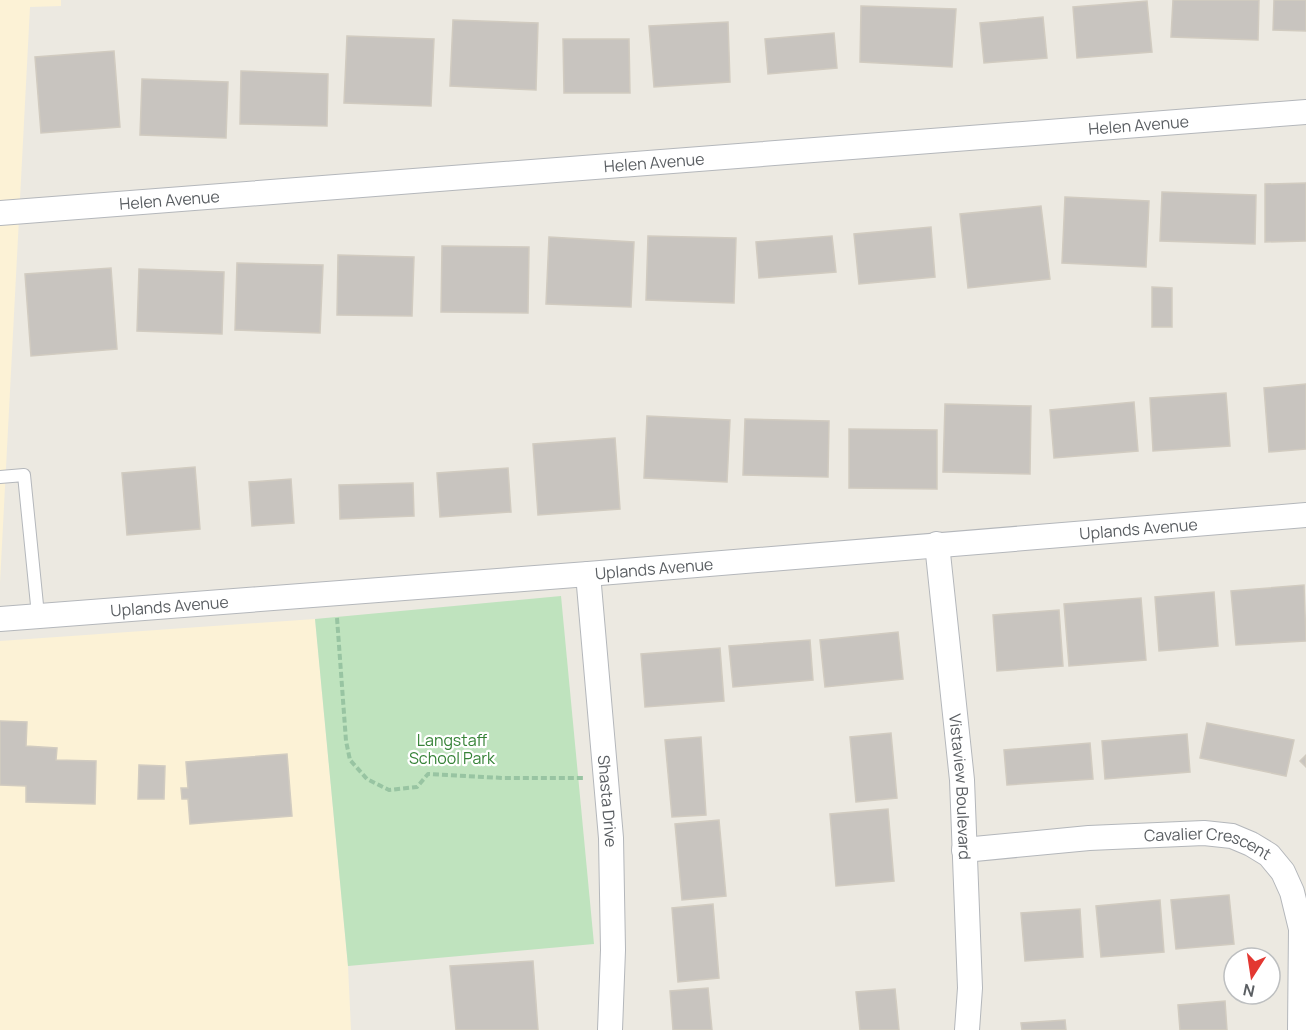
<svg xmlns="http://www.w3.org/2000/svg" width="1306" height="1030" viewBox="0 0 1306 1030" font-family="Manrope,sans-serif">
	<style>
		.commercial { fill: #fcf2d6 }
		.green { fill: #bfe3be }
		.building { fill: #c8c4bf; stroke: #d1cbc0; stroke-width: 1.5 }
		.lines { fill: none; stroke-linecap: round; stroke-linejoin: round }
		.lane-casing { stroke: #b4b7bb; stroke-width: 14 }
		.street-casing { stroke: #b4b7bb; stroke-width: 26 }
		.path { stroke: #98c4a2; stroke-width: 4; stroke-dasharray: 6 3; stroke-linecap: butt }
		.lane { stroke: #fff; stroke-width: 12 }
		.street { stroke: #fff; stroke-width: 24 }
		.labels { text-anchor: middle; stroke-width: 4.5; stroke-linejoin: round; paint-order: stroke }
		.street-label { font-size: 16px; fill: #5a5e62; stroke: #fff }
		.park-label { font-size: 16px; fill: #378338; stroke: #fff }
	</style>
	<rect width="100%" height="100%" fill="#ece9e1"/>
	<g class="commercial">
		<path d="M0 0H61V6L30 7 0 583Z"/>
		<path d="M315 619 348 966 351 1030H0V641Z"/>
	</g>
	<path class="green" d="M561 596 594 944 348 966 315 619Z"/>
	<g class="building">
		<path d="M1173 0H1259L1258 40 1171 37Z"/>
		<path d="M1274 0H1306V31L1273 30Z"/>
		<path d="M1147 1 1152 52 1077 58 1073 7Z"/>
		<path d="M861 6 956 9 952 67 860 62Z"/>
		<path d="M1043 17 1047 58 984 63 980 23Z"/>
		<path d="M453 20 538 23 536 90 450 86Z"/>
		<path d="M728 22 730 82 654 87 649 26Z"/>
		<path d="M834 33 837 68 768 74 765 39Z"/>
		<path d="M347 36 434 39 431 106 344 103Z"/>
		<path d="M563 39H629L630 93H564Z"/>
		<path d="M114 51 120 127 41 133 35 57Z"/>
		<path d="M241 71 328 74 327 126 240 124Z"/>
		<path d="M142 79 228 82 226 138 140 135Z"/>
		<path d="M1306 183V241L1265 242V184Z"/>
		<path d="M1162 192 1256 195 1255 244 1160 241Z"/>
		<path d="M1065 197 1149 201 1146 267 1062 263Z"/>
		<path d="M1041 206 1050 279 968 288 960 214Z"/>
		<path d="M931 227 935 277 859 284 854 234Z"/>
		<path d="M648 236 736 238 734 303 646 300Z"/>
		<path d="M832 236 836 272 759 278 756 242Z"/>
		<path d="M549 237 634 242 631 307 546 304Z"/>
		<path d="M442 246 529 247 528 313 441 312Z"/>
		<path d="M338 255 414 257 412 316 337 315Z"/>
		<path d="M237 263 323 265 320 333 235 330Z"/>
		<path d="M111 268 117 349 31 356 25 274Z"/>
		<path d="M139 269 224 272 222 334 137 331Z"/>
		<path d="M1152 287 1172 288V327H1152Z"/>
		<path d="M1306 384V449L1269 452 1264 388Z"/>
		<path d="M1226 393 1230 446 1153 451 1150 398Z"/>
		<path d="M1134 402 1138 451 1054 458 1050 410Z"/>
		<path d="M945 404 1031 406 1030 474 943 472Z"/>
		<path d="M647 416 730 420 727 482 644 478Z"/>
		<path d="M745 419 829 421 828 477 743 475Z"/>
		<path d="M849 429 937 430V489L849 488Z"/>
		<path d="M615 438 620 509 538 515 533 444Z"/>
		<path d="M195 467 200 529 127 535 122 473Z"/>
		<path d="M508 468 511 512 440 517 437 473Z"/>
		<path d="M291 479 294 523 252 526 249 482Z"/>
		<path d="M413 483 414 516 340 519 339 485Z"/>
		<path d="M1304 585 1306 641 1236 645 1231 591Z"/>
		<path d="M1214 592 1218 646 1159 651 1155 597Z"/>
		<path d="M1141 598 1146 660 1069 666 1064 604Z"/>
		<path d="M1059 610 1063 666 997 671 993 615Z"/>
		<path d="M898 632 903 679 825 687 820 640Z"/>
		<path d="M810 640 813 680 733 687 729 646Z"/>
		<path d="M720 648 724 701 645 707 641 654Z"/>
		<path d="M0 721 27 722 26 746 57 748 56 760 96 761 95 804 26 802V786L0 785Z"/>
		<path d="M1207 723 1294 740 1286 776 1200 758Z"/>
		<path d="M891 733 897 798 856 802 850 737Z"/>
		<path d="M1187 734 1190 772 1105 779 1102 741Z"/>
		<path d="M701 737 706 815 672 817 665 740Z"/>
		<path d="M1090 743 1093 779 1007 785 1004 750Z"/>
		<path d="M287 754 292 816 190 824 188 799H182L181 788H188L186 762Z"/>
		<path d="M1306 755V767L1300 761Z"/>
		<path d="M139 765 165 766 164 799H138Z"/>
		<path d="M888 809 894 881 836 886 830 814Z"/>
		<path d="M719 820 726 896 682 900 675 824Z"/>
		<path d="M1229 895 1234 944 1176 949 1171 900Z"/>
		<path d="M1160 900 1164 952 1101 957 1096 906Z"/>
		<path d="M713 904 719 978 678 982 672 908Z"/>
		<path d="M1080 909 1083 957 1025 961 1021 913Z"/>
		<path d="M533 961 538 1030H456L450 966Z"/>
		<path d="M708 988 712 1030H673L670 991Z"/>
		<path d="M895 989 899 1030H860L856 992Z"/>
		<path d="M1225 1001 1227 1030H1180L1178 1005Z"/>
		<path d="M1065 1020 1066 1030H1022L1021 1023Z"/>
	</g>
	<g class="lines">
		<defs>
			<path id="lane" d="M0 477 24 475 38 615"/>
			<g id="street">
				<path id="s1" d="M0 213 1306 112"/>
				<path id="s2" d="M937 544 962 780 970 988 967 1030"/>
				<path id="s3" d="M588 574 611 838 613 950 610 1030"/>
				<path id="s4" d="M0 619 588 574 1306 515"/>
				<path id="s5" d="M964 850 1089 838 1204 833 1232 836 1251 844 1269 855 1283 872 1292 892 1301 929 1300 1030"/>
			</g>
		</defs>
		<use href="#lane" class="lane-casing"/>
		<use href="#street" class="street-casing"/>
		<path class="path" d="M337 618 346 741 350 760 367 779 389 790 417 787 428 774 503 778H583"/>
		<use href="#lane" class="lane"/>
		<use href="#street" class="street"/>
	</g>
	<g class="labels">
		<g class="street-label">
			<text dy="6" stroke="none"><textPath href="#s1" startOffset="1142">Helen Avenue</textPath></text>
			<text dy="6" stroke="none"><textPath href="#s1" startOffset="656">Helen Avenue</textPath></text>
			<text dy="6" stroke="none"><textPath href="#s1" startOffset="170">Helen Avenue</textPath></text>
			<text dy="6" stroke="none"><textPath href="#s4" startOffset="1142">Uplands Avenue</textPath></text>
			<text dy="6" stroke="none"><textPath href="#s4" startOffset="656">Uplands Avenue</textPath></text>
			<text dy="6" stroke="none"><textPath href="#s4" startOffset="170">Uplands Avenue</textPath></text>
			<text dy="6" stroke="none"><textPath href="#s2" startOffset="244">Vistaview Boulevard</textPath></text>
			<text dy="6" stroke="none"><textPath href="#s3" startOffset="228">Shasta Drive</textPath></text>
			<text dy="6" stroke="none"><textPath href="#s5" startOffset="246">Cavalier Crescent</textPath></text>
		</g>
		<g class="park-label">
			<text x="452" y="746">Langstaff<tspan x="452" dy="18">School Park</tspan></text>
		</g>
	</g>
	<g transform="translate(1252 976) rotate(192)"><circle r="28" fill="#ffffff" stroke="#bdbfc0" stroke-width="1.5"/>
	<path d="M0-4.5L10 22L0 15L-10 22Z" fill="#e33731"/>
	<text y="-9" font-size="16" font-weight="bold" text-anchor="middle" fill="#5a5e62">N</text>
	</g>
</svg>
